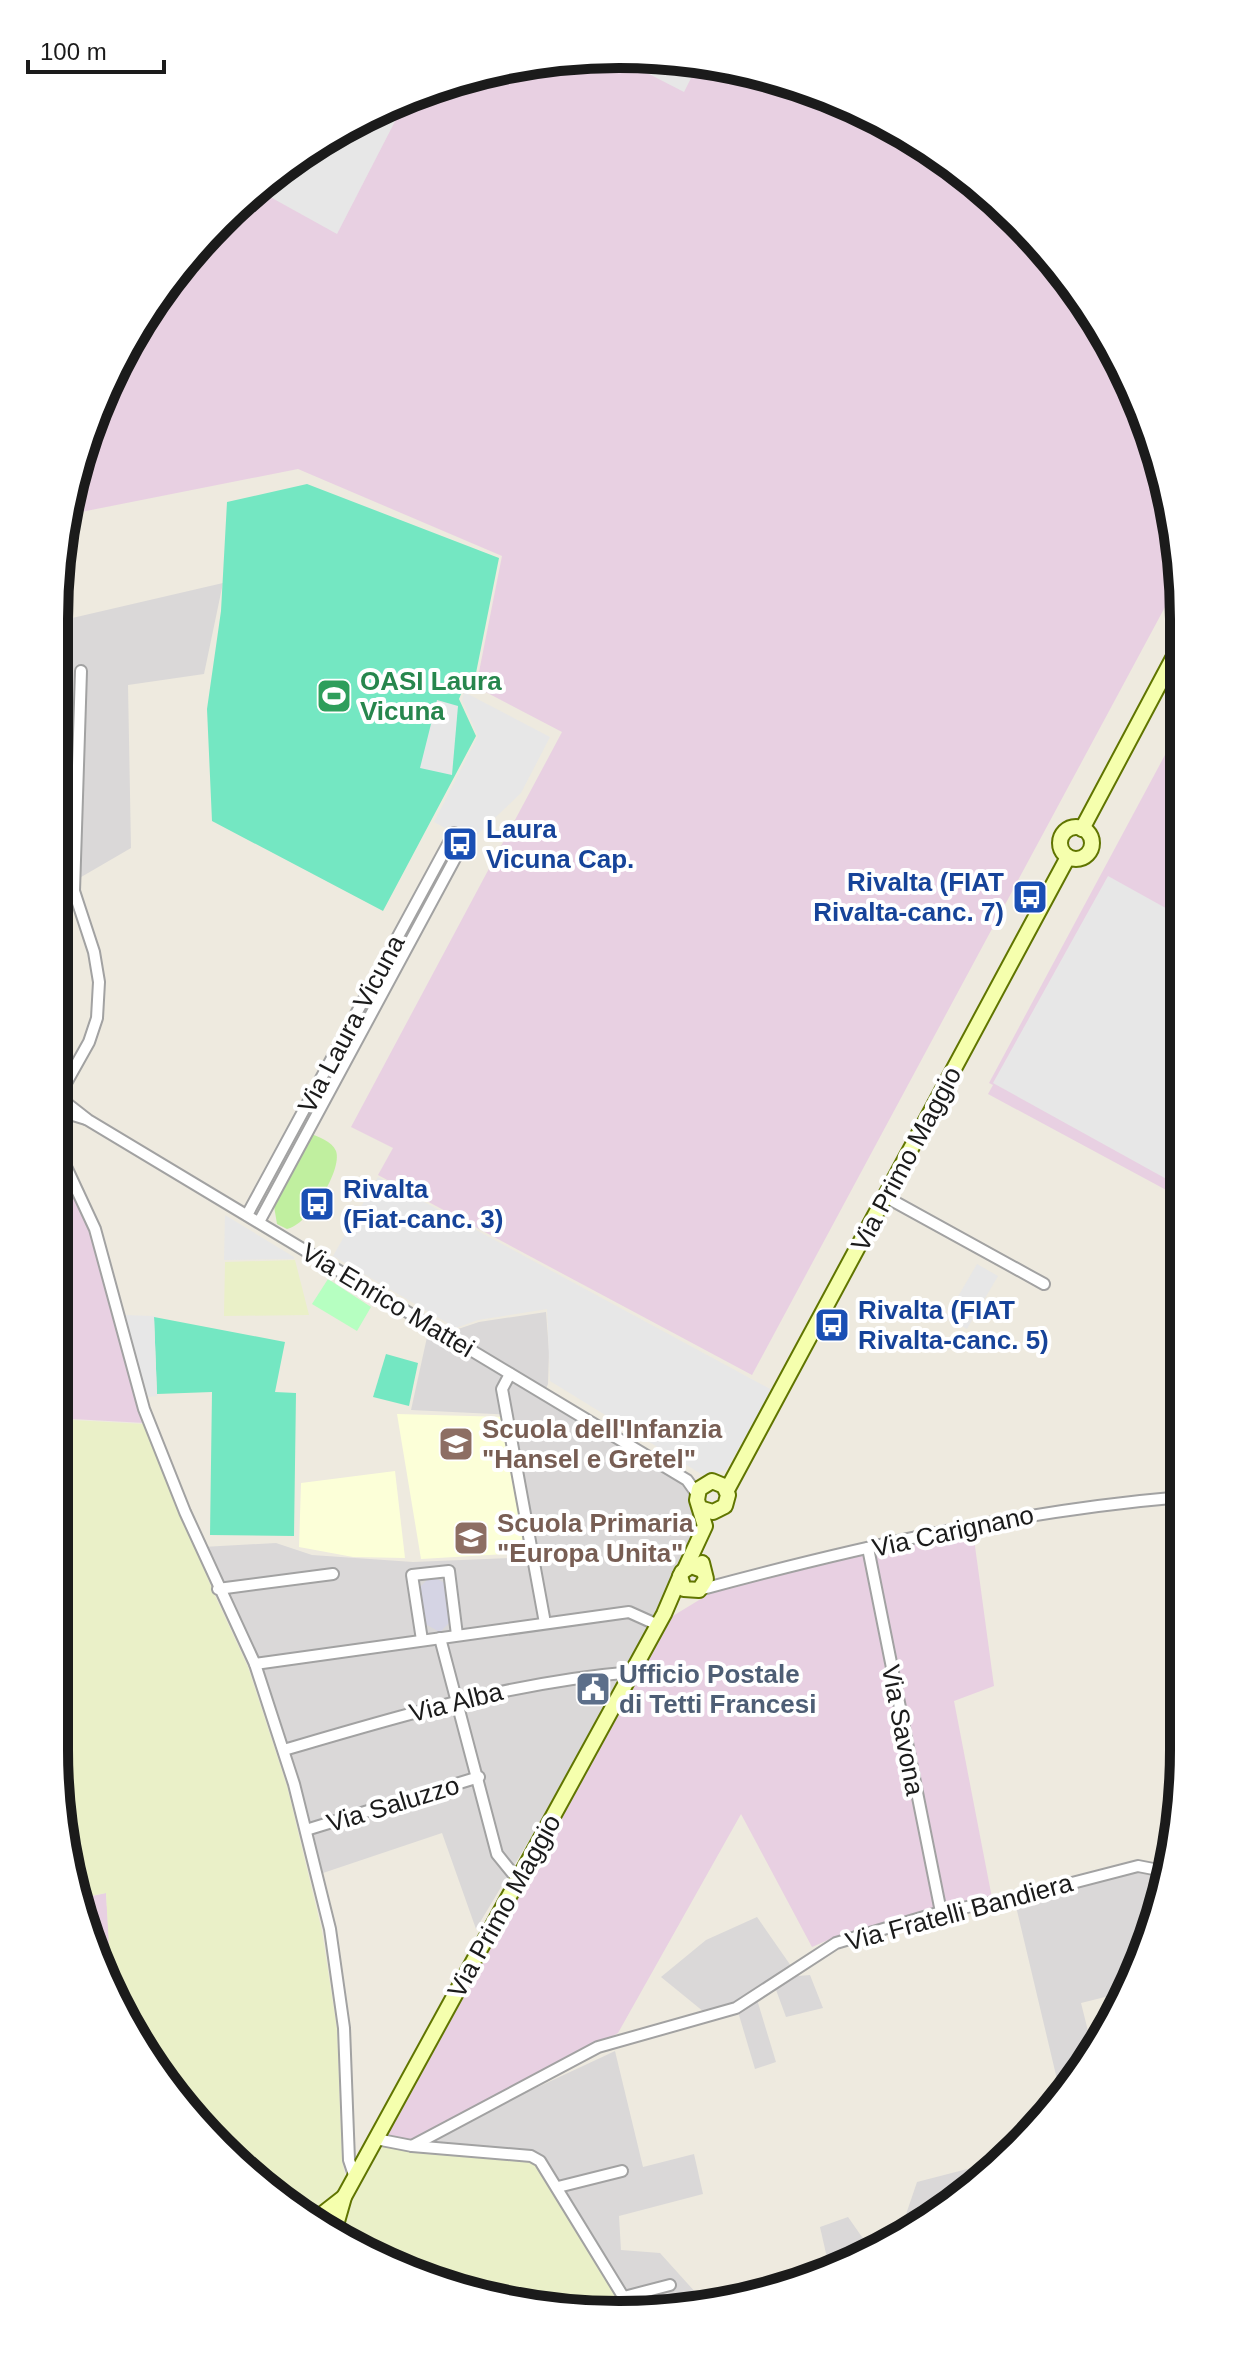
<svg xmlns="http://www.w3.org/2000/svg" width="1238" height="2369" viewBox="0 0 1238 2369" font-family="Arial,sans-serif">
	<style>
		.residential { fill: #dad8d8 }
		.industrial { fill: #e8d0e2 }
		.education { fill: #fcffd8 }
		.farmland { fill: #eaf0c8 }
		.grass { fill: #c0ef9f }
		.park { fill: #b6ffc1 }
		.pitch { fill: #74e7c2 }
		.parking { fill: #e7e7e7 }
		.plaza { fill: #d5d4e4 }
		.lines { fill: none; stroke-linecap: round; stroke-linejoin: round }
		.street-casing { stroke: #a2a2a2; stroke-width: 14 }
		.secondary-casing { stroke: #607500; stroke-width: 18 }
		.street { stroke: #fff; stroke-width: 10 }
		.secondary { stroke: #f5ffad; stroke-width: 14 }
		.labels { text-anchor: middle; stroke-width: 8; stroke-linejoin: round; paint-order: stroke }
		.leisure-label { font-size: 26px; font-weight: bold; fill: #27864d; stroke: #fff; text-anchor: start }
		.transit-label { font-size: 26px; font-weight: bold; fill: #164399; stroke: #fff; text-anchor: start }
		.street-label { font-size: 26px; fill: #1b1b1b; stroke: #fff }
		.education-label { font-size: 26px; font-weight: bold; fill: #785e54; stroke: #fff; text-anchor: start }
		.service-label { font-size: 26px; font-weight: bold; fill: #4e5e75; stroke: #fff; text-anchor: start }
		.rim { fill: none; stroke: #1b1b1b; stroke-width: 10 }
	</style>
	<rect width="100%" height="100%" fill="#eeeadf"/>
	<g class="residential">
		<path d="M223 583 204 674 128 685 131 848 76 880 63 856H55V622Z"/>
		<path d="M546 1312 549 1351 548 1384 541 1399 687 1480 698 1545 658 1625 476 1929 442 1833 323 1873 255 1664 203 1547 276 1543 312 1555 413 1562 536 1557 514 1415 411 1410 429 1328 458 1329 479 1322Z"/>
		<path d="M1138 1866 1168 1876 1165 1897 1129 1991 1081 2003 1092 2047 1060 2092 1014 1898Z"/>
		<path d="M757 1917 798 1976 810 1975 823 2008 786 2017 772 1979 755 1993 776 2062 755 2069 736 2005 704 2012 661 1977 706 1940Z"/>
		<path d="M615 2051 643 2167 694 2154 703 2194 619 2216 621 2250 660 2253 706 2304 779 2290 656 2314 632 2311 412 2146Z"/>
		<path d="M1006 2159 899 2235 917 2182Z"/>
		<path d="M848 2217 869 2247 886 2244 868 2257 830 2271 820 2227Z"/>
	</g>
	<g class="industrial">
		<path d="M656 55 766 73 869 112 991 194 1089 305 1141 403 1179 545V581L752 1375 378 1175 393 1148 351 1127 562 732 476 687 502 556 298 469 66 515 73 472 112 369 171 275 247 194 337 129 438 84 546 59Z"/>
		<path d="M1180 727 1181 1198 988 1094 993 1085 989 1083Z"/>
		<path d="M55 1183 74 1188 92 1228 145 1423 54 1418Z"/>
		<path d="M972 1524 994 1686 954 1701 992 1898 828 1940 812 1947 741 1814 618 2033 412 2146 376 2139 658 1625 727 1583Z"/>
		<path d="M106 1893 111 1967V1983L84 1932 79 1899Z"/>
	</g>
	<g class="education">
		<path d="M397 1414 506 1417 524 1553 421 1559Z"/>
		<path d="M395 1471 405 1558 353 1557 299 1547 301 1483Z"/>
	</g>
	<g class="farmland">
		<path d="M295 1260 309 1315 224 1316 225 1262Z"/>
		<path d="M54 1419 144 1424 213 1591 248 1667 287 1786 322 1931 337 2029 342 2161 346 2179 339 2194 304 2214 297 2213 171 2094 111 1983 106 1893 79 1898 54 1750Z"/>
		<path d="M382 2146 530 2159 537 2164 628 2311 473 2296 345 2238 342 2231 347 2211Z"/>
	</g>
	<path class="grass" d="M309 1133C318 1137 332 1141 336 1151 343 1171 307 1226 287 1229L277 1224 273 1200Z"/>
	<path class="park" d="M328 1279 371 1307 357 1331 312 1304Z"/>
	<g class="pitch">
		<path d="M307 484 499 558 472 693 463 689 459 699 476 736 383 911 212 821 207 709 221 611 227 502Z"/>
		<path d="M154 1317 285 1342 275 1392 296 1393 294 1536 210 1535 212 1392 157 1394Z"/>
		<path d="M386 1354 418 1363 409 1406 373 1397Z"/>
	</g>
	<g class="parking">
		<path d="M656 55 699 62 684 92 616 57Z"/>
		<path d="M407 98 337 234 254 188 337 129Z"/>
		<path d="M464 692 550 737 521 793 458 853 454 833 434 822 478 736 462 700Z"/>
		<path d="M437 700 458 706 452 775 420 768Z"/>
		<path d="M1108 876 1180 916 1181 1187 993 1083Z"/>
		<path d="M378 1177 772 1390 726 1470 706 1477 550 1381 547 1309 478 1320 456 1328 333 1256Z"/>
		<path d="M225 1215 294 1257V1259L224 1260Z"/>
		<path d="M977 1264 998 1276 967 1329 946 1317Z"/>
		<path d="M123 1315 154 1316 157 1396 148 1397Z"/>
	</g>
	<path class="plaza" d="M431 1576 445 1583 450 1622 440 1632 425 1624 419 1588Z"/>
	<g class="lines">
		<defs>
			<g id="street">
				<path d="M61 1092 89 1042 97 1018 99 982 94 952 74 891 81 671"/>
				<path d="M65 1102 88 1120 687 1480 697 1494"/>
				<path d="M60 1111 86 1119"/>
				<path d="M55 1143 95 1229 144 1409 185 1512 255 1664 294 1784 330 1929 344 2028 349 2160 355 2178"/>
				<path d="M886 1197 1044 1284"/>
				<path d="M247 1215 454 833"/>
				<path d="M259 1222 458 853"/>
				<path d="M510 1374 502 1389 545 1623"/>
				<path d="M868 1548 941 1912"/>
				<path d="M218 1589 333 1574"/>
				<path d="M699 1590C858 1547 1017 1511 1182 1497"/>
				<path d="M440 1638 497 1854 518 1880"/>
				<path d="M422 1640 412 1575 449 1571 457 1635"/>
				<path d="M255 1664 629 1612 658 1625"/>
				<path d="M284 1750C399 1716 512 1682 633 1672"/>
				<path d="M306 1830 479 1777"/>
				<path d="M376 2139 412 2146 531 2156 540 2161 632 2311"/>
				<path d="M412 2146 598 2047 736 2008 836 1943 941 1912 1014 1898 1138 1866 1169 1872"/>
				<path d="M558 2187 622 2171"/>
				<path d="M624 2297 670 2285"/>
			</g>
			<g id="secondary">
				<circle cx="1076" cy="843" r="16"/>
				<path d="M1082 829 1179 647"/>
				<path d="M727 1490 1068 857"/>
				<path d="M685 1569 705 1526 697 1500 699 1489 712 1481 724 1486 728 1495 725 1506 713 1512 703 1509"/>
				<path d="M680 1576 684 1589 699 1590 706 1579 702 1563"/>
				<path d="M312 2222 344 2197"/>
				<path d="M334 2232 344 2197 664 1614 682 1572 691 1566 702 1570"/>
			</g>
		</defs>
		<use href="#street" class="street-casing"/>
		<use href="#secondary" class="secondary-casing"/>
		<use href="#street" class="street"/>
		<use href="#secondary" class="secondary"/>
	</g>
	<defs>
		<symbol id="stadium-square" viewBox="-11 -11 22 22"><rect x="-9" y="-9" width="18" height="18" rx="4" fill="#2e9e5b" stroke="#fff"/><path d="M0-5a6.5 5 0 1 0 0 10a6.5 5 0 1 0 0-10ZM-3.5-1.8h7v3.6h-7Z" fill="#fff"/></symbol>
		<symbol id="bus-square" viewBox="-11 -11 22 22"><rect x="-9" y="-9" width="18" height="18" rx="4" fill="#1a4fb4" stroke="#fff"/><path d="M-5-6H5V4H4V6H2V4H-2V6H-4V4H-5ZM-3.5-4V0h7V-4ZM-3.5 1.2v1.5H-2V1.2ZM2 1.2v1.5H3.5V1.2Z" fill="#fff"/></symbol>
		<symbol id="school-square" viewBox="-11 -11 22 22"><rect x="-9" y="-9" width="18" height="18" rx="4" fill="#8d6e63" stroke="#fff"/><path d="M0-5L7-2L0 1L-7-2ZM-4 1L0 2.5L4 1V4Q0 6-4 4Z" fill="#fff"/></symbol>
		<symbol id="civic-square" viewBox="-11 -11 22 22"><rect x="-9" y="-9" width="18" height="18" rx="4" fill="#5c6f8a" stroke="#fff"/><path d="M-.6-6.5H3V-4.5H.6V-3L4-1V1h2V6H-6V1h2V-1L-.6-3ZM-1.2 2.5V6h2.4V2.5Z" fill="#fff"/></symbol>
	</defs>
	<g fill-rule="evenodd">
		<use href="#stadium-square" x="314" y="676" width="40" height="40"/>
		<use href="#bus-square" x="440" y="824" width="40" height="40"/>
		<use href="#bus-square" x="1010" y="877" width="40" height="40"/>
		<use href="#bus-square" x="297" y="1184" width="40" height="40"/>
		<use href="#bus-square" x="812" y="1305" width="40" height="40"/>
		<use href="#school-square" x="436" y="1424" width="40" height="40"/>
		<use href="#school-square" x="451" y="1518" width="40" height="40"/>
		<use href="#civic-square" x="573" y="1669" width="40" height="40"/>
	</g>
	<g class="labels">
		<g class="leisure-label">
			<text x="360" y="690">OASI Laura<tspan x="360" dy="30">Vicuna</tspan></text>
		</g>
		<g class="transit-label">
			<text x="486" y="838">Laura<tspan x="486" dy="30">Vicuna Cap.</tspan></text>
			<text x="1004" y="891" text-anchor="end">Rivalta (FIAT<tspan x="1004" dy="30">Rivalta-canc. 7)</tspan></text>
			<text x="343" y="1198">Rivalta<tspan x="343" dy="30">(Fiat-canc. 3)</tspan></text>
			<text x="858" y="1319">Rivalta (FIAT<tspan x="858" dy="30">Rivalta-canc. 5)</tspan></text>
		</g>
		<g class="street-label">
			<text transform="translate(351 1024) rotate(-62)" y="9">Via Laura Vicuna</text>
			<text transform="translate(906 1159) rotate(-62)" y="9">Via Primo Maggio</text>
			<text transform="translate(388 1300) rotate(31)" y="9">Via Enrico Mattei</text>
			<text transform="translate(953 1531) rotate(-12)" y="9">Via Carignano</text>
			<text transform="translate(456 1702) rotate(-14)" y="9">Via Alba</text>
			<text transform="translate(903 1730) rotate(79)" y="9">Via Savona</text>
			<text transform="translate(393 1804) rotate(-17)" y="9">Via Saluzzo</text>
			<text transform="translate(504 1906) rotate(-61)" y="9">Via Primo Maggio</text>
			<text transform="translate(959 1912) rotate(-15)" y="9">Via Fratelli Bandiera</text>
		</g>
		<g class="education-label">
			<text x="482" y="1438">Scuola dell'Infanzia<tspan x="482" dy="30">"Hansel e Gretel"</tspan></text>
			<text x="497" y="1532">Scuola Primaria<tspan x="497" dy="30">"Europa Unita"</tspan></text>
		</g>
		<g class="service-label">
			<text x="619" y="1683">Ufficio Postale<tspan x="619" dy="30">di Tetti Francesi</tspan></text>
		</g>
	</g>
	<path d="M0 0H1238V2369H0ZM619 68H619A551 551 0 0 1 1170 619V1750A551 551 0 0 1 619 2301H619A551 551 0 0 1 68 1750V619A551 551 0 0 1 619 68Z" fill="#fff" fill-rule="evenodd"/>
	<path class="rim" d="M619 68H619A551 551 0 0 1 1170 619V1750A551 551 0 0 1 619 2301H619A551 551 0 0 1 68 1750V619A551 551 0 0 1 619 68Z"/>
	<path d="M28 60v12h136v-12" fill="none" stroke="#1b1b1b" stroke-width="4"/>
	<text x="40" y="60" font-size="24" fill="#1b1b1b" stroke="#ffffff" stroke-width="6" paint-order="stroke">100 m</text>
</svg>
